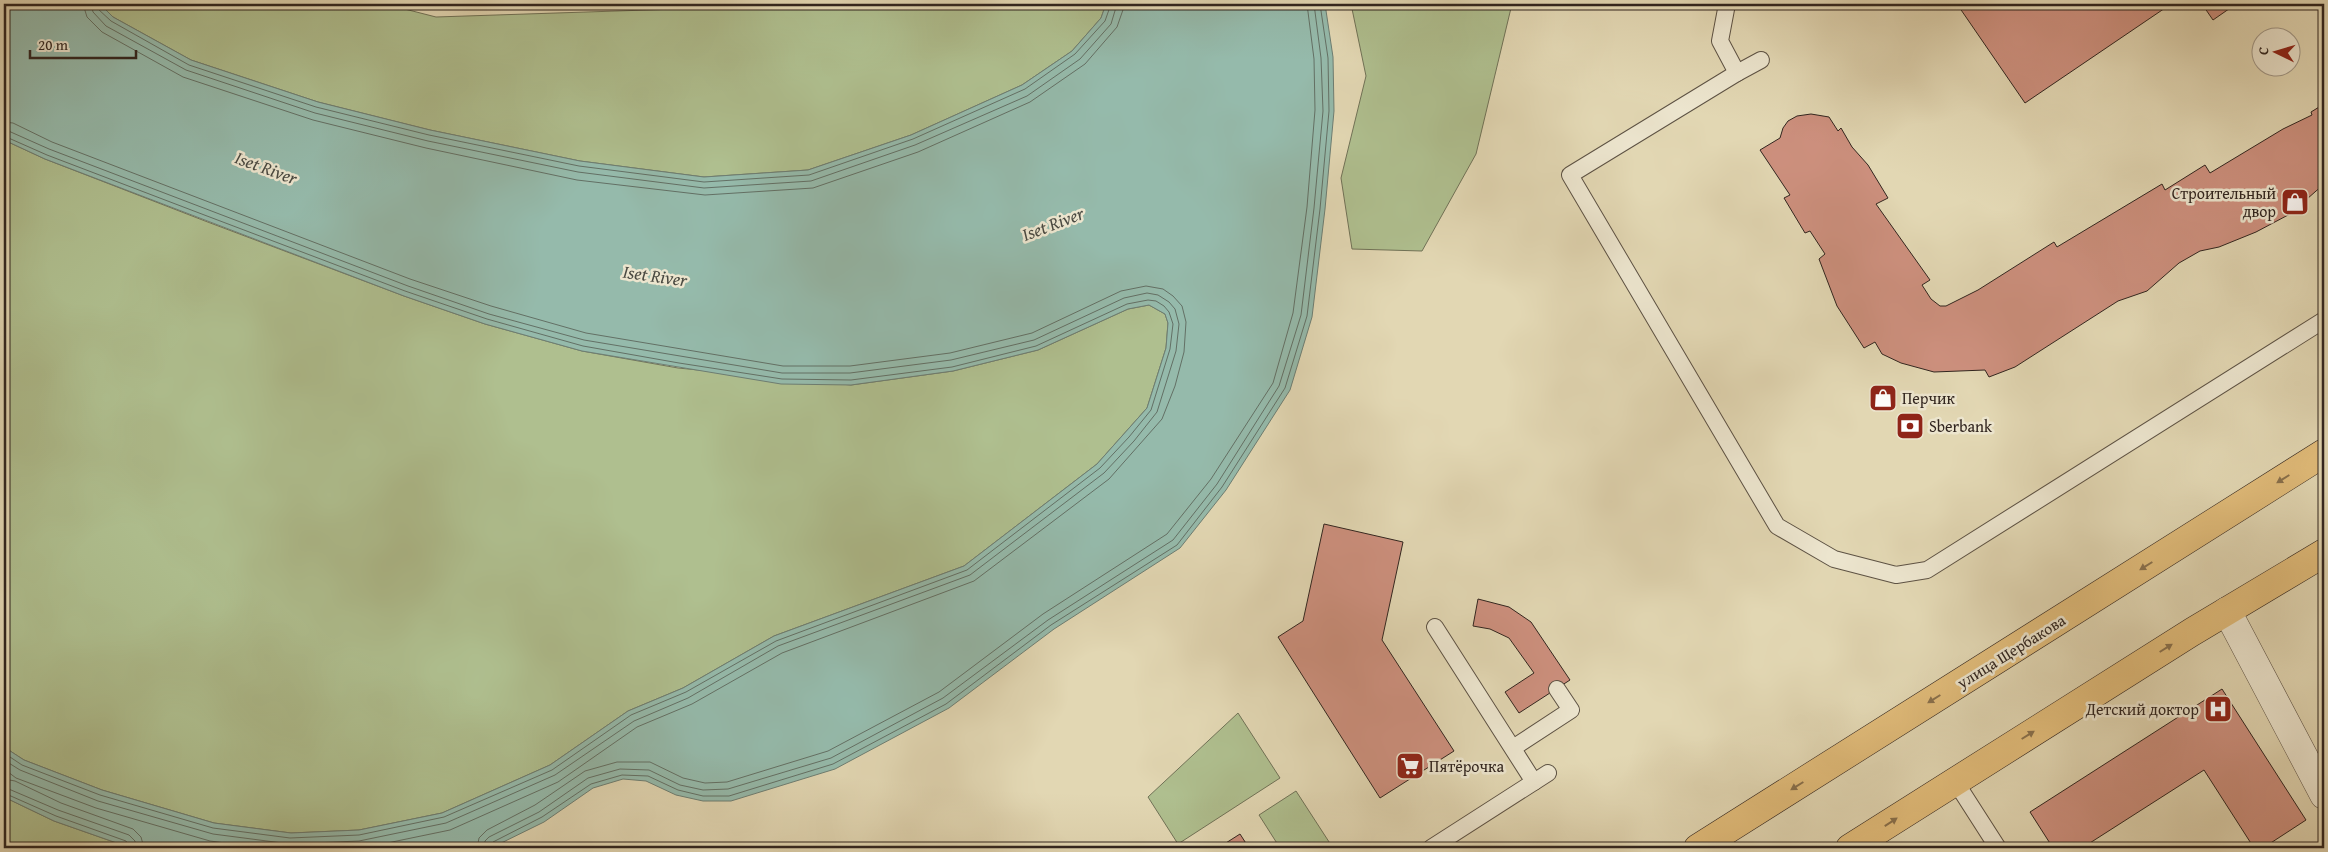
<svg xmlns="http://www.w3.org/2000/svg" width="2328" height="852" viewBox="0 0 2328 852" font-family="'Gentium Book Plus',serif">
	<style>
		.green { fill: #afbf8f; stroke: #707257 }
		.water { fill: #95baab; stroke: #6d7e73 }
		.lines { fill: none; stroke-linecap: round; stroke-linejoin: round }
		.shore { stroke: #637065; stroke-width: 1 }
		.building { fill: #cd907e; stroke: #31251f }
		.service-casing { stroke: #5d5244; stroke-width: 18 }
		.minor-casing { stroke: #5d5244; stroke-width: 29 }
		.primary-casing { stroke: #31251f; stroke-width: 29 }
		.service { stroke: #ece5ce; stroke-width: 16 }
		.minor { stroke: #ece5ce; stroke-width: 28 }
		.primary { stroke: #e1bc7a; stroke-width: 28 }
		.oneway { fill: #89704c }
		.labels { text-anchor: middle; stroke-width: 5; stroke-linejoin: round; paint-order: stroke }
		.poi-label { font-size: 16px; fill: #31251f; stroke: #ece5ce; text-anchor: start }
		.street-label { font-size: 16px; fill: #31251f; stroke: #ece5ce }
		.water-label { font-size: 18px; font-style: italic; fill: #4a4a42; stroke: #ece5ce }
	</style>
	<rect width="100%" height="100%" fill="#e2d7b3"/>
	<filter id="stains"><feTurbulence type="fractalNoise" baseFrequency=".004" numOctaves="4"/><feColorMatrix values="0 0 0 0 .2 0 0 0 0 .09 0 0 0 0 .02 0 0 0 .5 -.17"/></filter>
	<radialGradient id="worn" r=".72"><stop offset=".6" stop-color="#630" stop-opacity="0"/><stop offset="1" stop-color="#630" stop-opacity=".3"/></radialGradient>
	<g class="green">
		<path d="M100 4H385L436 17 768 6 771 4H1106L1101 18 1072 51 1022 85 911 135 808 170 704 177 580 161 430 130 318 102 191 60 113 17Z"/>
		<path d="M1351 4H1509L1511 8 1476 154 1422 251 1352 249 1341 178 1366 76Z"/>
		<path d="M4 140 45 159 205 221 404 296 485 324 582 351 678 368 851 385 953 371 1038 350 1128 309 1149 305 1165 314 1168 323 1166 348 1147 408 1097 464 964 566 774 636 683 688 628 711 550 765 442 813 359 830 291 833 214 823 102 790 24 760 4 747Z"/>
		<path d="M1238 713 1280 778 1178 844 1148 797Z"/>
		<path d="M1296 791 1333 848H1280L1259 815Z"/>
		<path d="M4 797 54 821 131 848H4Z"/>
	</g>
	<path class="water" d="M4 4H100L113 17 191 60 318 102 430 130 580 161 704 177 808 170 911 135 1022 85 1072 51 1101 18 1106 4H1325L1333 57 1334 111 1325 209 1312 317 1290 390 1226 490 1180 548 1054 629 949 708 835 769 731 801H703L676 795 646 781 623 779 593 788 544 822 491 848H131L54 821 4 797V747L24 760 102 790 214 823 291 833 359 830 442 813 550 765 628 711 683 688 774 636 964 566 1097 464 1147 408 1166 348 1168 323 1165 314 1149 305 1128 309 1038 350 953 371 851 385 781 384 582 351 485 324 404 296 45 159 4 140Z"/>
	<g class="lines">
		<g class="shore">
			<path d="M83 4 87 17 102 32 183 77 313 120 426 148 577 180 705 195 813 188 918 152 1030 102 1085 64 1117 27 1125 4"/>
			<path d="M91 4 93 12 106 26 186 70 315 113 428 141 578 172 704 188 811 181 915 145 1027 96 1080 59 1111 24 1117 4"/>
			<path d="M97 4 98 9 111 21 189 65 316 107 429 135 579 166 704 182 809 175 913 139 1025 89 1075 54 1105 21 1111 4"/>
			<path d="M4 122 13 123 52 142 410 279 491 306 586 333 783 366H850L950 353 1032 333 1121 291 1146 286 1163 289 1173 296 1182 306 1186 322 1184 352 1175 386 1162 419 1109 479 974 581 782 653 692 704 637 727 558 782 450 830 363 848"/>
			<path d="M4 129 49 149 408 286 489 314 584 340 782 373H850L951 360 1034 340 1124 298 1147 293 1158 295 1169 302 1175 309 1179 324 1176 351 1157 412 1134 441 1104 473 970 575 778 646 688 698 634 721 555 775 446 823 359 841 290 844 213 834 98 801 20 770 4 760"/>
			<path d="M4 136 47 155 207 216 405 291 487 319 583 346 679 363 782 379 851 380 952 367 1036 346 1127 304 1148 300 1156 301 1164 306 1169 312 1173 324 1170 349 1151 410 1129 437 1100 468 967 570 776 641 686 692 631 715 552 770 444 817 359 835 290 838 213 828 100 795 22 765 4 753"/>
			<path d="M4 769 16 778 96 808 210 841 264 848"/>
			<path d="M4 779 15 781 61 803 133 829 141 837 144 848"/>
			<path d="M4 787 58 810 129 835 135 841 136 848"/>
			<path d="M4 793 56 816 126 841 130 848"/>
			<path d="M477 848 479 838 487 830 535 805 585 771 617 762H650L683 778 705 783 727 782 828 751 939 692 1043 614 1167 534 1211 479 1273 383 1293 313 1307 207 1315 110 1314 59 1307 4"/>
			<path d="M484 848 485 841 489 837 539 812 588 778 620 769 649 770 680 785 703 790 728 789 831 758 943 698 1048 620 1173 540 1217 484 1279 386 1301 315 1314 208 1323 111 1321 58 1314 4"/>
			<path d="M491 848 493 842 542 817 591 784 622 775 648 776 678 790 703 796H729L833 764 946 704 1051 625 1177 545 1222 487 1285 388 1307 316 1320 209 1329 111 1328 58 1320 4"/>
		</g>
	</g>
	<g class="building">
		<path d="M1957 4H2171L2025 103Z"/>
		<path d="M2202 4H2236L2213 20Z"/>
		<path d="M2324 104V184L2290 214 2256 232 2219 247 2200 251 2179 263 2147 291 2118 301 2015 367 1989 377 1985 370 1934 372 1901 363 1882 354 1875 342 1864 348 1837 306 1819 259 1825 254 1810 231 1805 233 1784 198 1790 195 1760 150 1780 138 1783 128 1788 121 1797 116 1811 114 1829 117 1838 131 1841 128 1852 147 1868 165 1888 198 1876 204 1930 280 1922 285 1931 299 1940 306H1946L1978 290 2054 242 2057 247 2162 184 2165 190 2205 165 2210 173 2283 129 2312 115 2311 112Z"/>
		<path d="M1324 524 1403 542 1382 640 1454 751 1380 798 1278 637 1303 621Z"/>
		<path d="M1478 599 1509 607 1531 622 1570 680 1519 713 1505 692 1534 673 1509 638 1490 629 1473 626Z"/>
		<path d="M2222 689 2306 820 2263 848H2254L2204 770 2082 848H2053L2030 812Z"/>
		<path d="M1240 834 1249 848H1218Z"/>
	</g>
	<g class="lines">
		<defs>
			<g id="service">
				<path d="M1727 4 1720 41 1737 73 1570 175 1777 526 1834 559 1896 575 1927 570 2324 320"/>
				<path d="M1737 73 1761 60"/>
				<path d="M1435 627 1534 782"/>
				<path d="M1513 748 1571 710 1557 689"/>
				<path d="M1955 781 1998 848"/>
				<path d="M1431 848 1548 773"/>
			</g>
			<path id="minor" d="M2227 611 2324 795"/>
			<g id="primary">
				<path d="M1698 848 2324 453"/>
				<path d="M1850 848 2192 632 2324 553"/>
			</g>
		</defs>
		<use href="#service" class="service-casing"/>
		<use href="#minor" class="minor-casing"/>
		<use href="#primary" class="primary-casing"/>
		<use href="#service" class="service"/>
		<use href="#minor" class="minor"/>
		<use href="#primary" class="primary"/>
	</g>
	<defs><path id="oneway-solid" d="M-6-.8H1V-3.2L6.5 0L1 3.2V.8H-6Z" transform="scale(1.25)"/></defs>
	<g class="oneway">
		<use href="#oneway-solid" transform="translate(2283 479) rotate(148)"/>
		<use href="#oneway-solid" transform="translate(2146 566) rotate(148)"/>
		<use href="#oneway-solid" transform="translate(2166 648) rotate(-32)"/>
		<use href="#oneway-solid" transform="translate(1934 699) rotate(148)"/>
		<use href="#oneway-solid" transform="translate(2028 735) rotate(-32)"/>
		<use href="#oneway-solid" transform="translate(1797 786) rotate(148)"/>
		<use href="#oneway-solid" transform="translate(1891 822) rotate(-33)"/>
	</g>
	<defs>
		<symbol id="shop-square" viewBox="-11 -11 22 22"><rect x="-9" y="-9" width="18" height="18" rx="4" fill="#8f2418" stroke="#ece5ce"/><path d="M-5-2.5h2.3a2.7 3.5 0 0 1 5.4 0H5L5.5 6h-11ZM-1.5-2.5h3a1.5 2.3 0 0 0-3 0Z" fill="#fff"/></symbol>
		<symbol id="bank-square" viewBox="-11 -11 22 22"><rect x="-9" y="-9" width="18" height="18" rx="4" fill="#8f2418" stroke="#ece5ce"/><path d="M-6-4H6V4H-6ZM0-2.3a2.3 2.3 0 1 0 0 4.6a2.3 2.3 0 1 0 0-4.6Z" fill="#fff"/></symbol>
		<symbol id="hospital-square" viewBox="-11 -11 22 22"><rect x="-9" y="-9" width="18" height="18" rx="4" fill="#8f2418" stroke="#ece5ce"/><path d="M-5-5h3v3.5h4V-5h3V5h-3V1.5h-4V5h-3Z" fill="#fff"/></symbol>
		<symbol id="supermarket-square" viewBox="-11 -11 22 22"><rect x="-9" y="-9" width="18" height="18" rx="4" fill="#8f2418" stroke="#ece5ce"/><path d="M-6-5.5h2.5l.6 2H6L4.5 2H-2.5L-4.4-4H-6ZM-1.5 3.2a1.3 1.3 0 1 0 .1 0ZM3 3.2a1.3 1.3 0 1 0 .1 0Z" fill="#fff"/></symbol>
	</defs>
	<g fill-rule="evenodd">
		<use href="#shop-square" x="2279" y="186" width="32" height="32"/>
		<use href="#shop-square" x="1867" y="382" width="32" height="32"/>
		<use href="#bank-square" x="1894" y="410" width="32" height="32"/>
		<use href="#hospital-square" x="2202" y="693" width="32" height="32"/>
		<use href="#supermarket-square" x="1394" y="750" width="32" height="32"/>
	</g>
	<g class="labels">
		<g class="poi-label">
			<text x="2276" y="199" text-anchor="end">Строительный<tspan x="2276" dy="18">двор</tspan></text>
			<text x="1902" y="404">Перчик</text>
			<text x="1929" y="432">Sberbank</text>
			<text x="2199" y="715" text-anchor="end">Детский доктор</text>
			<text x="1429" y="772">Пятёрочка</text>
		</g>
		<g class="street-label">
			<text transform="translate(2011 651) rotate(-32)" y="6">улица Щербакова</text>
		</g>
		<g class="water-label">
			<text transform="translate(266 168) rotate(20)" y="6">Iset River</text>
			<text transform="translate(1053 224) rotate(-21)" y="6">Iset River</text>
			<text transform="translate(655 276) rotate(8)" y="6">Iset River</text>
		</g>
	</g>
	<rect width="2328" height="852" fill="none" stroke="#e2d7b3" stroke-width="20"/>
	<rect x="5" y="5" width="2318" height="842" fill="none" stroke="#31251f" stroke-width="2.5"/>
	<rect x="10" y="10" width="2308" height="832" fill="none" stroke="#31251f"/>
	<g transform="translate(2276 52) rotate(275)"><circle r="24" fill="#ece5ce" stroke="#a19888"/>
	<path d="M0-4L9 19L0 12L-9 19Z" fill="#8f2418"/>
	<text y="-8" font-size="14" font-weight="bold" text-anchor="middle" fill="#31251f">С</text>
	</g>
	<path d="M30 50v8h106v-8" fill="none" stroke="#31251f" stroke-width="2.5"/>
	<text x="38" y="50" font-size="15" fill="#31251f" stroke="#ece5ce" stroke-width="4" paint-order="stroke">20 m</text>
	<rect width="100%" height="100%" filter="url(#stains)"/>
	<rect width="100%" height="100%" fill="url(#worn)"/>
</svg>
